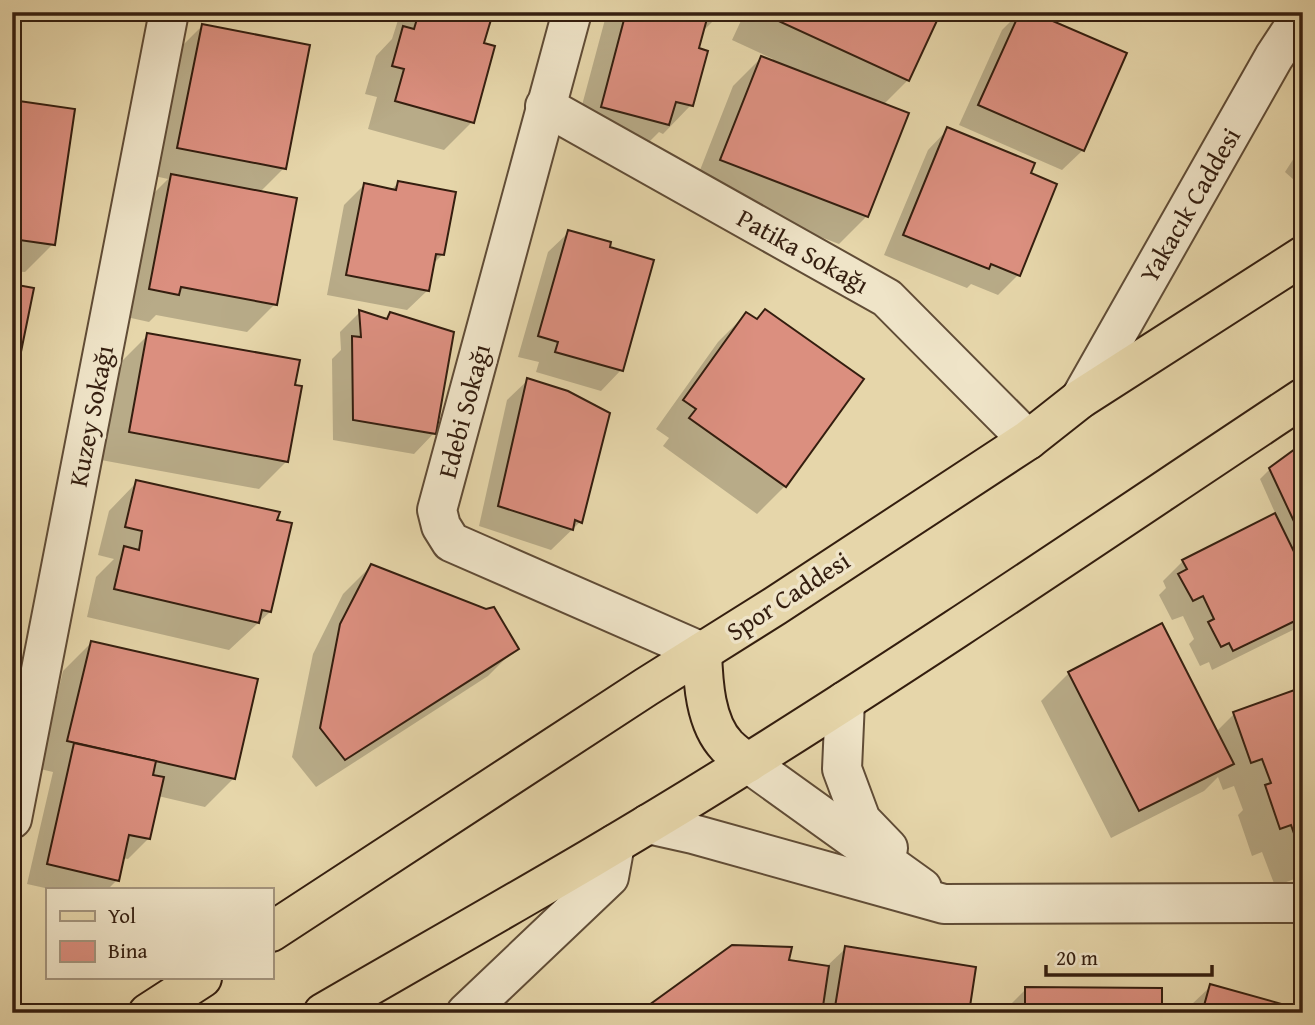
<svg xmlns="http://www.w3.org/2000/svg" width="1315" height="1025" viewBox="0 0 1315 1025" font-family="'Gentium Book Plus',serif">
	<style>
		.shadow { fill: #0003 }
		.building { fill: #db8f7f; stroke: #341e0f; stroke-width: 2 }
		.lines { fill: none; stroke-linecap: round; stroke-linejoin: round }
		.minor-casing { stroke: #604c36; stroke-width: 42 }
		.major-casing { stroke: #341e0f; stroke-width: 42 }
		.minor { stroke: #efe4c8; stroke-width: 38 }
		.major { stroke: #e6d6aa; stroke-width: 38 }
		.labels { text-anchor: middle; stroke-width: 7; stroke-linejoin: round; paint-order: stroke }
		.street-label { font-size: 26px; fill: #341e0f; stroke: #efe4c8 }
	</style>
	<rect width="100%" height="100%" fill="#e6d6aa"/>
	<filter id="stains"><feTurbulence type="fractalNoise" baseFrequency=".00286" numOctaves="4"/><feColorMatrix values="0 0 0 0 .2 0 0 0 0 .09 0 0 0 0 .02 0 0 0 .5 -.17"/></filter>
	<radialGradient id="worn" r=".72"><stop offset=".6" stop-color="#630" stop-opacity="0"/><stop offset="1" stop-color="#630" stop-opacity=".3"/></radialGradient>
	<g class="shadow">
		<path d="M225 12H272L264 20Z"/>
		<path d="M285 12H317L312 17Z"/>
		<path d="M387 12H500L487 27 482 44 472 122 444 150 368 129 377 97 365 94 376 56 392 39 399 17 386 14Z"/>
		<path d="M607 12H717L716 18 702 32 697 49 691 105 663 134 659 132 639 152 574 135Z"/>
		<path d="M745 12H939L908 80 883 105 867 216 839 244 693 188 733 86 761 58 772 62 773 59 732 40Z"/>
		<path d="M1020 12 1083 150 1062 170 959 125 1002 30Z"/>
		<path d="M202 26 284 168 260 192 275 304 247 332 156 315 149 322 122 316 143 204 168 179 150 175 174 54Z"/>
		<path d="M12 102 53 244 25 272 12 271Z"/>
		<path d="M948 129 1029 174 1018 275 998 295 971 284 967 288 884 255 928 150Z"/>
		<path d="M1303 144V188L1285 172Z"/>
		<path d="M398 183 443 254 432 265 428 290 407 310 327 295 344 205 364 185 391 190Z"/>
		<path d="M569 232 621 370 601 391 536 372 539 362 518 357 548 252Z"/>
		<path d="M360 312 385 320 391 314 434 433 414 454 333 440 332 359 341 350 340 332Z"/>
		<path d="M746 314 785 486 757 514 663 446 669 438 656 429 718 342Z"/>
		<path d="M148 335 293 386 287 461 259 489 101 460 120 363Z"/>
		<path d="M528 380 580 522 551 550 479 526 507 400Z"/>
		<path d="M1303 467V624L1299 627 1212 670 1209 662 1200 666 1189 644 1194 639 1183 616 1172 620 1159 595 1166 588 1163 581 1183 561 1276 515 1260 479 1270 469Z"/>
		<path d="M137 482 270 612 229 650 87 617 96 577 114 559 98 555 109 511Z"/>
		<path d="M371 566 516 648 488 676 316 787 292 757 313 654 343 594Z"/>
		<path d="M91 643 233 779 205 807 158 796 148 839 128 859 122 858 117 880 107 890H54L27 884 53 772 40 769 63 671Z"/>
		<path d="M1069 673 1216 732 1234 714 1303 689V876L1275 886 1262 852 1252 856 1238 815 1243 810 1234 786 1223 790 1218 777 1204 791 1111 838 1041 701Z"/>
		<path d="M846 948 967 1013H641L787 962 826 967Z"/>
		<path d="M1211 986 1303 1013H1189L1190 1006Z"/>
		<path d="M1026 989 1160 1013H1002Z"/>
	</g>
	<g class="building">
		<path d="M419 12H502L501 15 493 13 484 43 495 46 474 123 395 101 404 69 392 66 403 26 414 29Z"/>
		<path d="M626 12H719L717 19 708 15 699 48 708 51 693 106 676 102 669 125 601 107Z"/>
		<path d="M759 12H941L909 81Z"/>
		<path d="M1020 12H1032L1127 53 1084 151 978 105Z"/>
		<path d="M202 24 310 45 286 169 177 148Z"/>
		<path d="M761 56 909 113 868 217 720 160Z"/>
		<path d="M12 100 75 109 55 245 12 239Z"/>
		<path d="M947 127 1035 163 1031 173 1057 184 1020 276 991 264 989 269 903 235Z"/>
		<path d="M171 174 297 198 277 305 181 287 179 295 149 289Z"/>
		<path d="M398 181 456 192 444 255 436 254 429 291 346 275 364 183 396 190Z"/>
		<path d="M568 230 611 242 610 247 654 260 623 371 555 352 558 342 538 336Z"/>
		<path d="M12 284 34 288 12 396Z"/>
		<path d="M765 309 864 379 786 487 689 418 696 409 683 400 746 312 757 319Z"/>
		<path d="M359 310 387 319 390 312 454 332 436 434 353 420 352 336 361 337Z"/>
		<path d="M147 333 300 360 295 385 302 386 288 462 129 432Z"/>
		<path d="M527 378 568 391 610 413 582 523 575 520 573 530 498 506Z"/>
		<path d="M1295 449 1303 463V528L1298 530 1269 468Z"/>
		<path d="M136 480 280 512 277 520 292 523 271 612 262 610 259 623 114 589 124 546 139 550 142 531 125 527Z"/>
		<path d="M1275 513 1303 570V617L1233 651 1229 643 1221 647 1208 622 1214 619 1203 596 1193 601 1178 574 1187 569 1182 560Z"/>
		<path d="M371 564 486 609 494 607 519 649 345 760 320 728 340 624Z"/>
		<path d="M1162 623 1234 764 1139 811 1068 672Z"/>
		<path d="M91 641 258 679 235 779 67 741Z"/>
		<path d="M1303 687V859L1291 825 1280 829 1265 785 1271 783 1262 759 1251 763 1233 712Z"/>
		<path d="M74 743 156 761 153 775 164 777 150 839 129 835 119 881 47 864Z"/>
		<path d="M732 945 792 947 789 960 829 966 822 1013H638Z"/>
		<path d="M845 946 976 967 969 1013H834Z"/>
		<path d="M1210 984 1303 1010V1013H1202Z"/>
		<path d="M1025 987 1162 988V1013H1025Z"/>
	</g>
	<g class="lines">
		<defs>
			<g id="minor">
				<path d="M572 12 437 510 441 526 451 542 702 652"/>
				<path d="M545 106 887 298 1028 440"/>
				<path d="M1080 399 1274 57 1303 13"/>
				<path d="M845 701 842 769 861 820 888 848"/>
				<path d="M748 763 922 888"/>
				<path d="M12 819 169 12"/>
				<path d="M648 824 693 834 944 904 1303 903"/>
				<path d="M466 1013 609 877 615 844"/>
			</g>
			<g id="major">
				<path d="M702 652C703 682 705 723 727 746 733 752 741 758 748 763"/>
				<path d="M271 932 646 687 775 606 1028 440 1080 399 1303 256"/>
				<path d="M148 1013 202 978"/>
				<path d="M323 1013C466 930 610 850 749 762 936 645 1119 520 1303 398"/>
			</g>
		</defs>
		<use href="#minor" class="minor-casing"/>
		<use href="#major" class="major-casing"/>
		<use href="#minor" class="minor"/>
		<use href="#major" class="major"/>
	</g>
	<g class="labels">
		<g class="street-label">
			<text transform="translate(1190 205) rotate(-60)" y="9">Yakacık Caddesi</text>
			<text transform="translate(803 251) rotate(29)" y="9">Patika Sokağı</text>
			<text transform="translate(464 411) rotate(-75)" y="9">Edebi Sokağı</text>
			<text transform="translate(91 416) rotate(-79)" y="9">Kuzey Sokağı</text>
			<text transform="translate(788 596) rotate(-33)" y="9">Spor Caddesi</text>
		</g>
	</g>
	<rect width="1315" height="1025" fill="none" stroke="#e6d6aa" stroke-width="42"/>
	<rect x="14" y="14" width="1287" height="997" fill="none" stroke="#341e0f" stroke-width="3.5"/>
	<rect x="21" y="21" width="1273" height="983" fill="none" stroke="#341e0f" stroke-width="2"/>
	<rect x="46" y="888" width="228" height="91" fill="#efe4c8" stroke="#a4957e" stroke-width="2"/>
	<rect x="60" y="911" width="35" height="10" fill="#e6d6aa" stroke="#a4957e" stroke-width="2"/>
	<text x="108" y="923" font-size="21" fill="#341e0f">Yol</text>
	<rect x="60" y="941" width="35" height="21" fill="#db8f7f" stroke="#a4957e" stroke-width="2"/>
	<text x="108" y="958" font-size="21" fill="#341e0f">Bina</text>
	<path d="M1046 965v10h166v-10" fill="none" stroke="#341e0f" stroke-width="3.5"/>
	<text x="1056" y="965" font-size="21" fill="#341e0f" stroke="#efe4c8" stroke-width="5" paint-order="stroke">20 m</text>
	<rect width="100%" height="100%" filter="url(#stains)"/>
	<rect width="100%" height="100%" fill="url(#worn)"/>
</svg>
